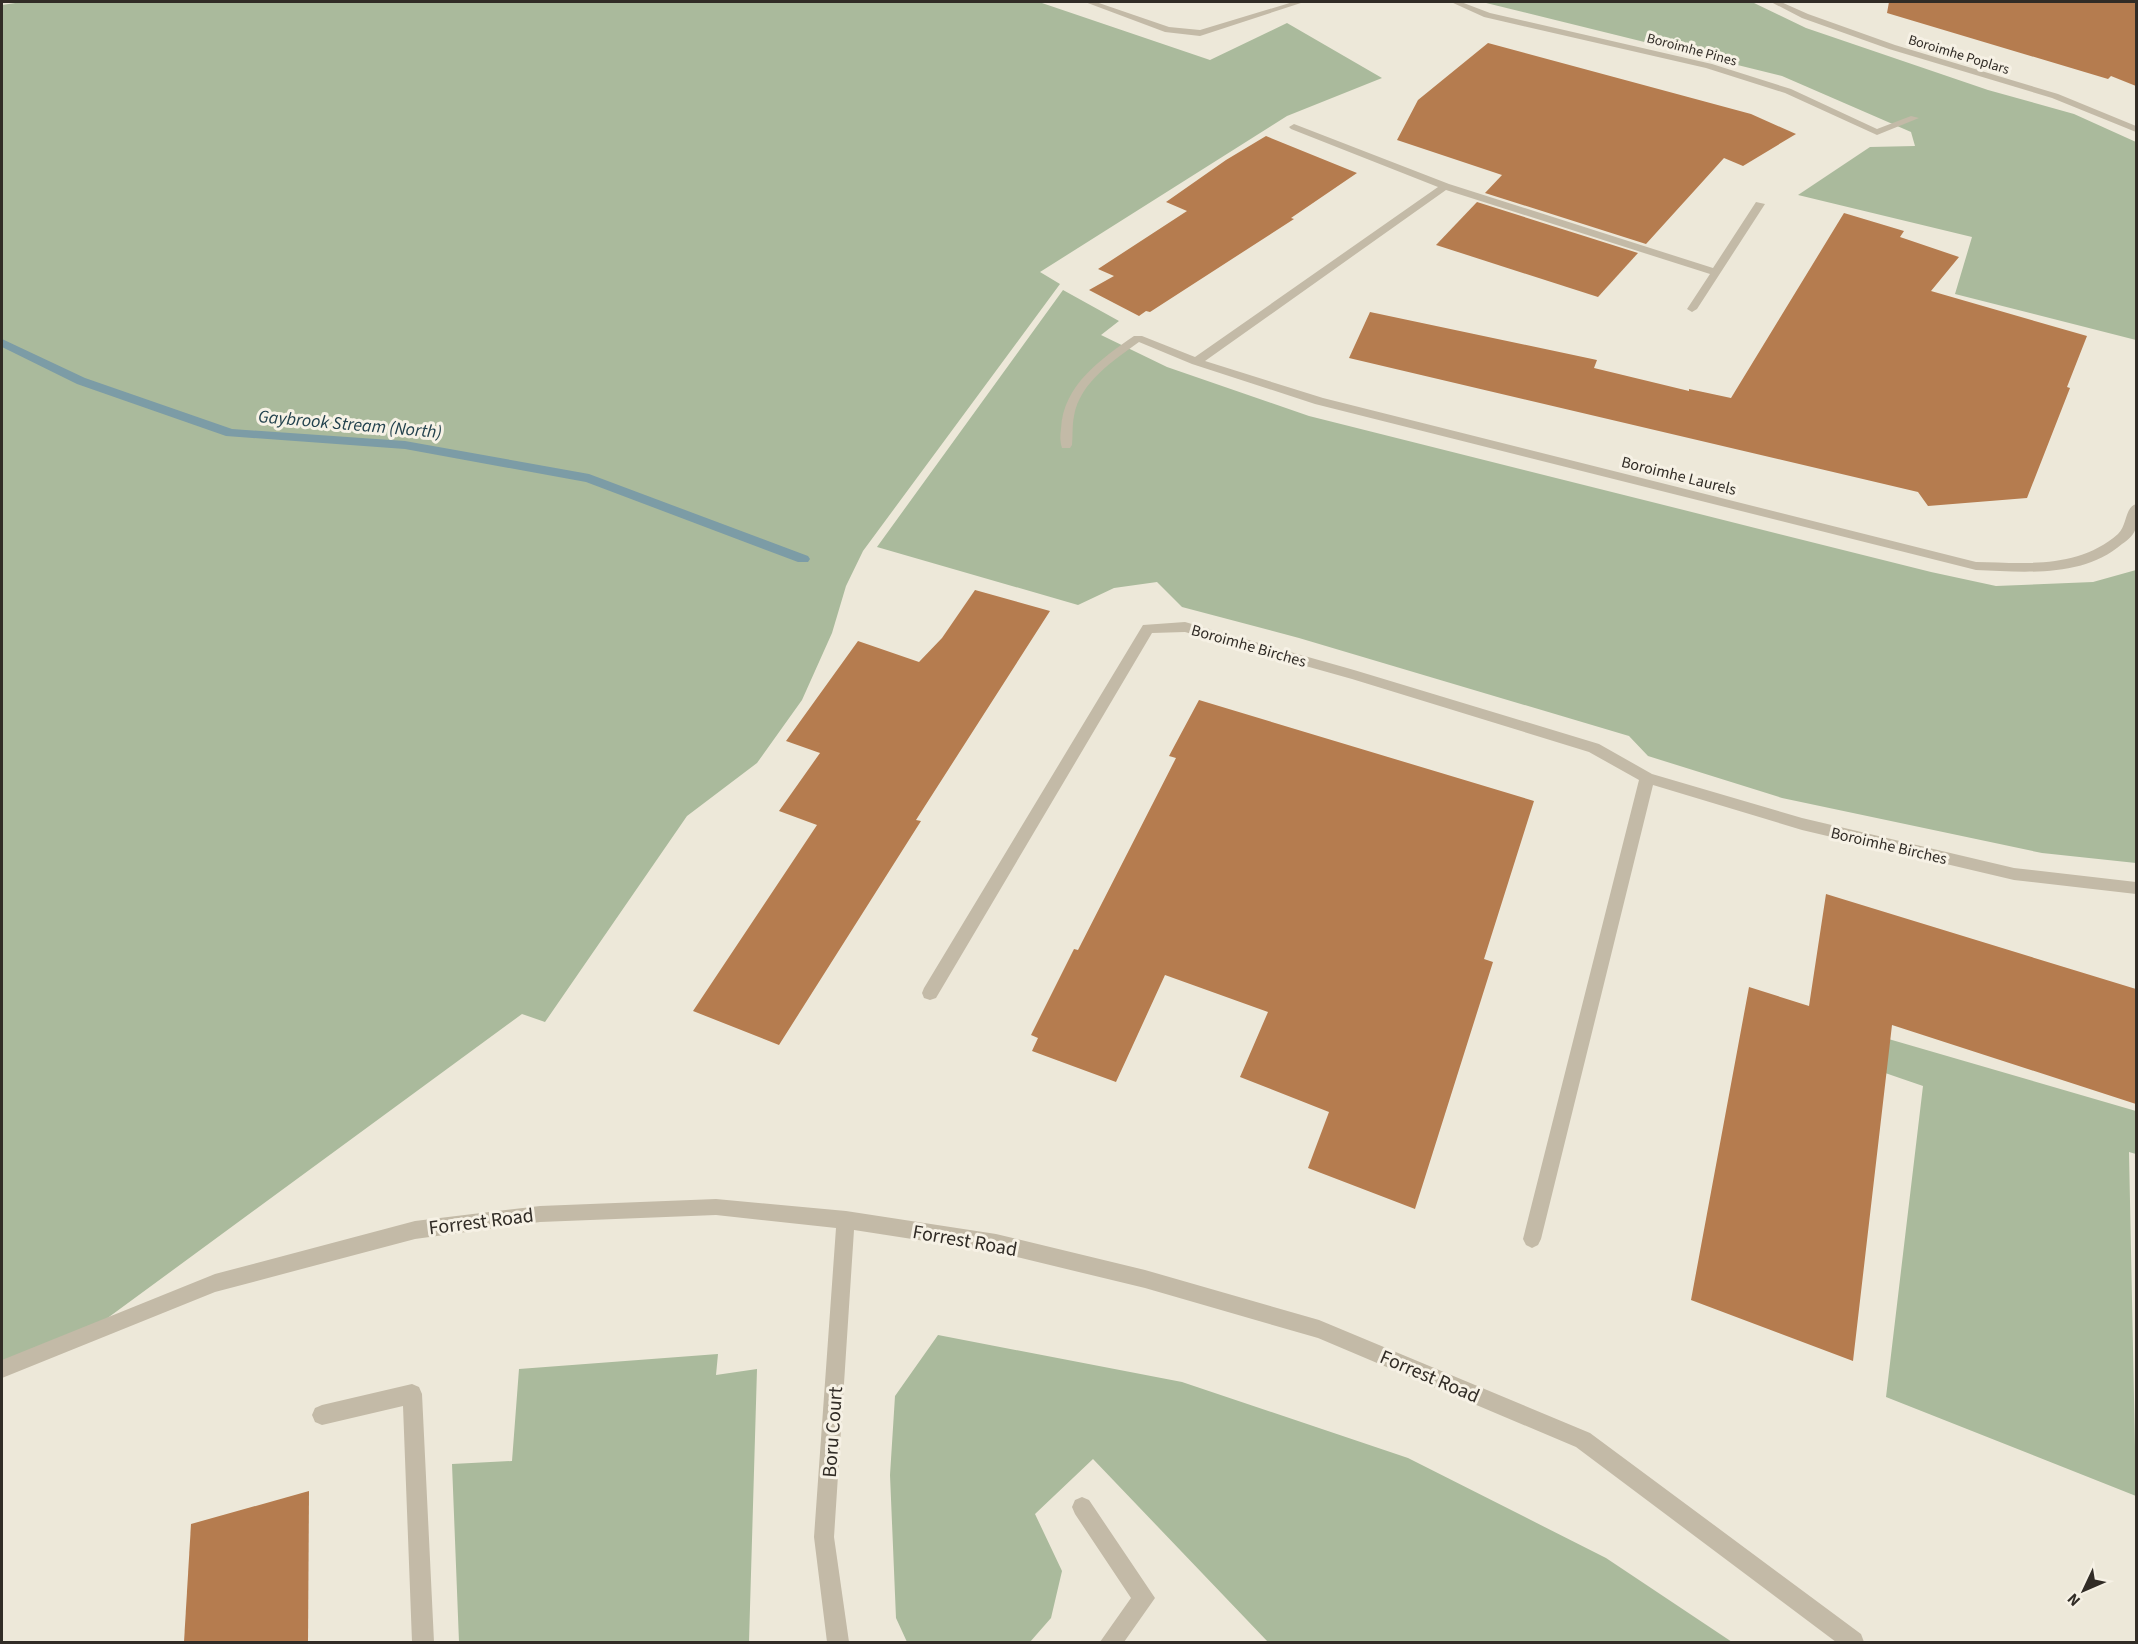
<svg xmlns="http://www.w3.org/2000/svg" width="2138" height="1644" viewBox="0 0 2138 1644" font-family="'Source Sans 3',sans-serif">
	<style>
		.green { fill: #aaba9c }
		.lines { fill: none; stroke-linecap: round; stroke-linejoin: round }
		.stream { fill: #7c9ca6; fill-rule: evenodd }
		.building { fill: #b57c4f }
		.minor { fill: #c3baa7; fill-rule: evenodd }
		.labels { text-anchor: middle; stroke-width: 6; stroke-linejoin: round; paint-order: stroke }
		.far-street-label { font-size: 14px; fill: #312c26; stroke: #f6f1e5 }
		.street-label { font-size: 16px; fill: #312c26; stroke: #f6f1e5 }
		.water-label { font-size: 18px; font-style: italic; fill: #22414d; stroke: #f6f1e5 }
		.near-street-label { font-size: 20px; fill: #312c26; stroke: #f6f1e5 }
	</style>
	<rect width="100%" height="100%" fill="#ede8d9"/>
	<g class="green">
		<path d="M22 2H1039L1210 60 1287 23 1382 78 1287 116 1040 272 1060 284 863 551 846 586 832 633 802 700 757 763 687 816 545 1022 522 1014 83 1336 2 1369V5Z"/>
		<path d="M1482 2H1752L1806 28 1988 90 2074 114 2136 142V340L1955 294 1972 237 1798 195 1870 147 1915 146 1911 132 1782 76Z"/>
		<path d="M1063 290 1119 321 1101 335 1167 367 1309 416 1931 572 1996 586 2093 582 2136 570V863L2042 853 1782 798 1648 756 1629 736 1299 638 1182 607 1157 582 1114 588 1078 605 877 547Z"/>
		<path d="M1861 1031 2136 1111V1154L2129 1152 2136 1496 1886 1397 1923 1086 1792 1041Z"/>
		<path d="M938 1335 1182 1382 1408 1458 1606 1558 1732 1642H1268L1093 1459 1035 1514 1062 1571 1051 1618 1030 1642H907L896 1618 890 1475 895 1396Z"/>
		<path d="M718 1354 716 1375 757 1369 749 1642H459L452 1464 512 1461 519 1369Z"/>
	</g>
	<g class="lines">
		<path class="stream" d="M2 339 85 378 232 429 405 441 589 474 808 556 810 559 808 562H798L586 482 405 449 226 436 77 384 2 347Z"/>
	</g>
	<g class="building">
		<path d="M1889 2H2136V86L2111 76 2108 79 1887 13Z"/>
		<path d="M1488 43 1751 114 1796 134 1743 166 1724 158 1646 244 1485 193 1502 175 1397 140 1418 100Z"/>
		<path d="M1266 136 1357 173 1291 218 1294 219 1150 312 1146 311 1139 316 1089 290 1114 276 1098 269 1187 211 1166 202 1226 160Z"/>
		<path d="M1477 202 1638 253 1598 297 1436 245Z"/>
		<path d="M1844 213 1904 231 1900 237 1959 257 1931 291 2087 336 2067 387 2070 388 2027 498 1928 506 1918 492 1349 358 1370 312 1597 360 1594 368 1689 391V389L1731 398Z"/>
		<path d="M975 590 1050 611 916 820 921 821 779 1045 693 1011 817 825 779 811 820 753 786 741 858 641 919 662 942 638Z"/>
		<path d="M1199 700 1534 801 1484 959 1493 962 1415 1209 1308 1168 1329 1112 1240 1077 1268 1012 1165 975 1116 1082 1032 1051 1038 1038 1031 1035 1074 949 1078 950 1176 758 1169 756Z"/>
		<path d="M1826 894 2136 989V1104L1892 1025 1853 1361 1691 1300 1749 987 1809 1006Z"/>
		<path d="M309 1491 308 1642H184L191 1524Z"/>
	</g>
	<g class="lines">
		<g class="minor">
			<path d="M1085 2H1096L1169 27 1200 30 1293 2H1304L1200 36 1165 32Z"/>
			<path d="M1451 2H1461L1490 13 1712 64 1791 89 1877 129 1911 116 1919 118 1877 135 1785 93 1706 68 1484 17Z"/>
			<path d="M1771 2H1781L1808 14 1895 45 2058 94 2136 126V132L2052 98 1889 49 1802 18Z"/>
			<path d="M1294 124 1449 184 1713 268 1756 202 1765 204 1697 309 1692 312 1687 309 1710 274 1446 190 1205 361 1323 398 1976 562C2026 563 2078 569 2118 534 2127 526 2125 507 2136 504 2137 510 2138 520 2136 527 2135 534 2128 540 2122 544 2083 578 2024 572 1976 570L1315 404 1192 364 1139 342C1113 361 1080 382 1074 416 1072 426 1073 435 1072 445L1070 448H1062C1060 442 1060 436 1061 429 1063 385 1101 359 1134 336H1142L1195 357 1438 187 1291 129 1289 127Z"/>
			<path d="M1185 622 1354 670 1599 744 1652 774 1802 818 2014 868 2136 882V894L2014 880 1802 830 1653 785 1541 1239 1538 1245 1532 1248 1526 1245 1523 1239 1639 780 1589 752 1352 679 1185 632 1152 633 936 998 930 1000 924 998 922 993 924 988 1143 625Z"/>
			<path d="M716 1199 846 1211 996 1234 1145 1270 1319 1320 1590 1433 1861 1634 1864 1642H1836L1576 1447 1318 1338 1145 1288 996 1252 854 1230 834 1537 849 1642H827L814 1537 836 1228 716 1215 540 1222 415 1239 215 1292 2 1378V1360L215 1274 415 1221 540 1206Z"/>
			<path d="M412 1384 419 1387 422 1394 434 1642H412L403 1406 322 1425 315 1422 312 1415 315 1408 322 1405Z"/>
			<path d="M1082 1497 1089 1500 1155 1598 1124 1642H1100L1131 1598 1075 1514 1072 1507 1075 1500Z"/>
		</g>
	</g>
	<g class="labels">
		<g class="far-street-label">
			<text transform="translate(1692 49) rotate(15)" y="5">Boroimhe Pines</text>
			<text transform="translate(1959 54) rotate(17)" y="5">Boroimhe Poplars</text>
		</g>
		<g class="street-label">
			<text transform="translate(1679 475) rotate(14)" y="6">Boroimhe Laurels</text>
			<text transform="translate(1249 645) rotate(16)" y="6">Boroimhe Birches</text>
			<text transform="translate(1889 845) rotate(13)" y="6">Boroimhe Birches</text>
		</g>
		<g class="water-label">
			<text transform="translate(350 424) rotate(5)" y="6">Gaybrook Stream (North)</text>
		</g>
		<g class="near-street-label">
			<text transform="translate(481 1221) rotate(-7)" y="7">Forrest Road</text>
			<text transform="translate(965 1240) rotate(10)" y="7">Forrest Road</text>
			<text transform="translate(1430 1376) rotate(23)" y="7">Forrest Road</text>
			<text transform="translate(832 1432) rotate(-86)" y="7">Boru Court</text>
		</g>
	</g>
	<rect width="2138" height="1644" fill="none" stroke="#312c26" stroke-width="6"/>
	<g transform="translate(2084 1590) rotate(226)" stroke="#f6f1e5" stroke-width="4.5" paint-order="stroke">
	<path d="M0-4.5L10 22L0 15L-10 22Z" fill="#312c26"/>
	<text y="-9" font-size="16" font-weight="bold" text-anchor="middle" fill="#312c26">N</text>
	</g>
</svg>
